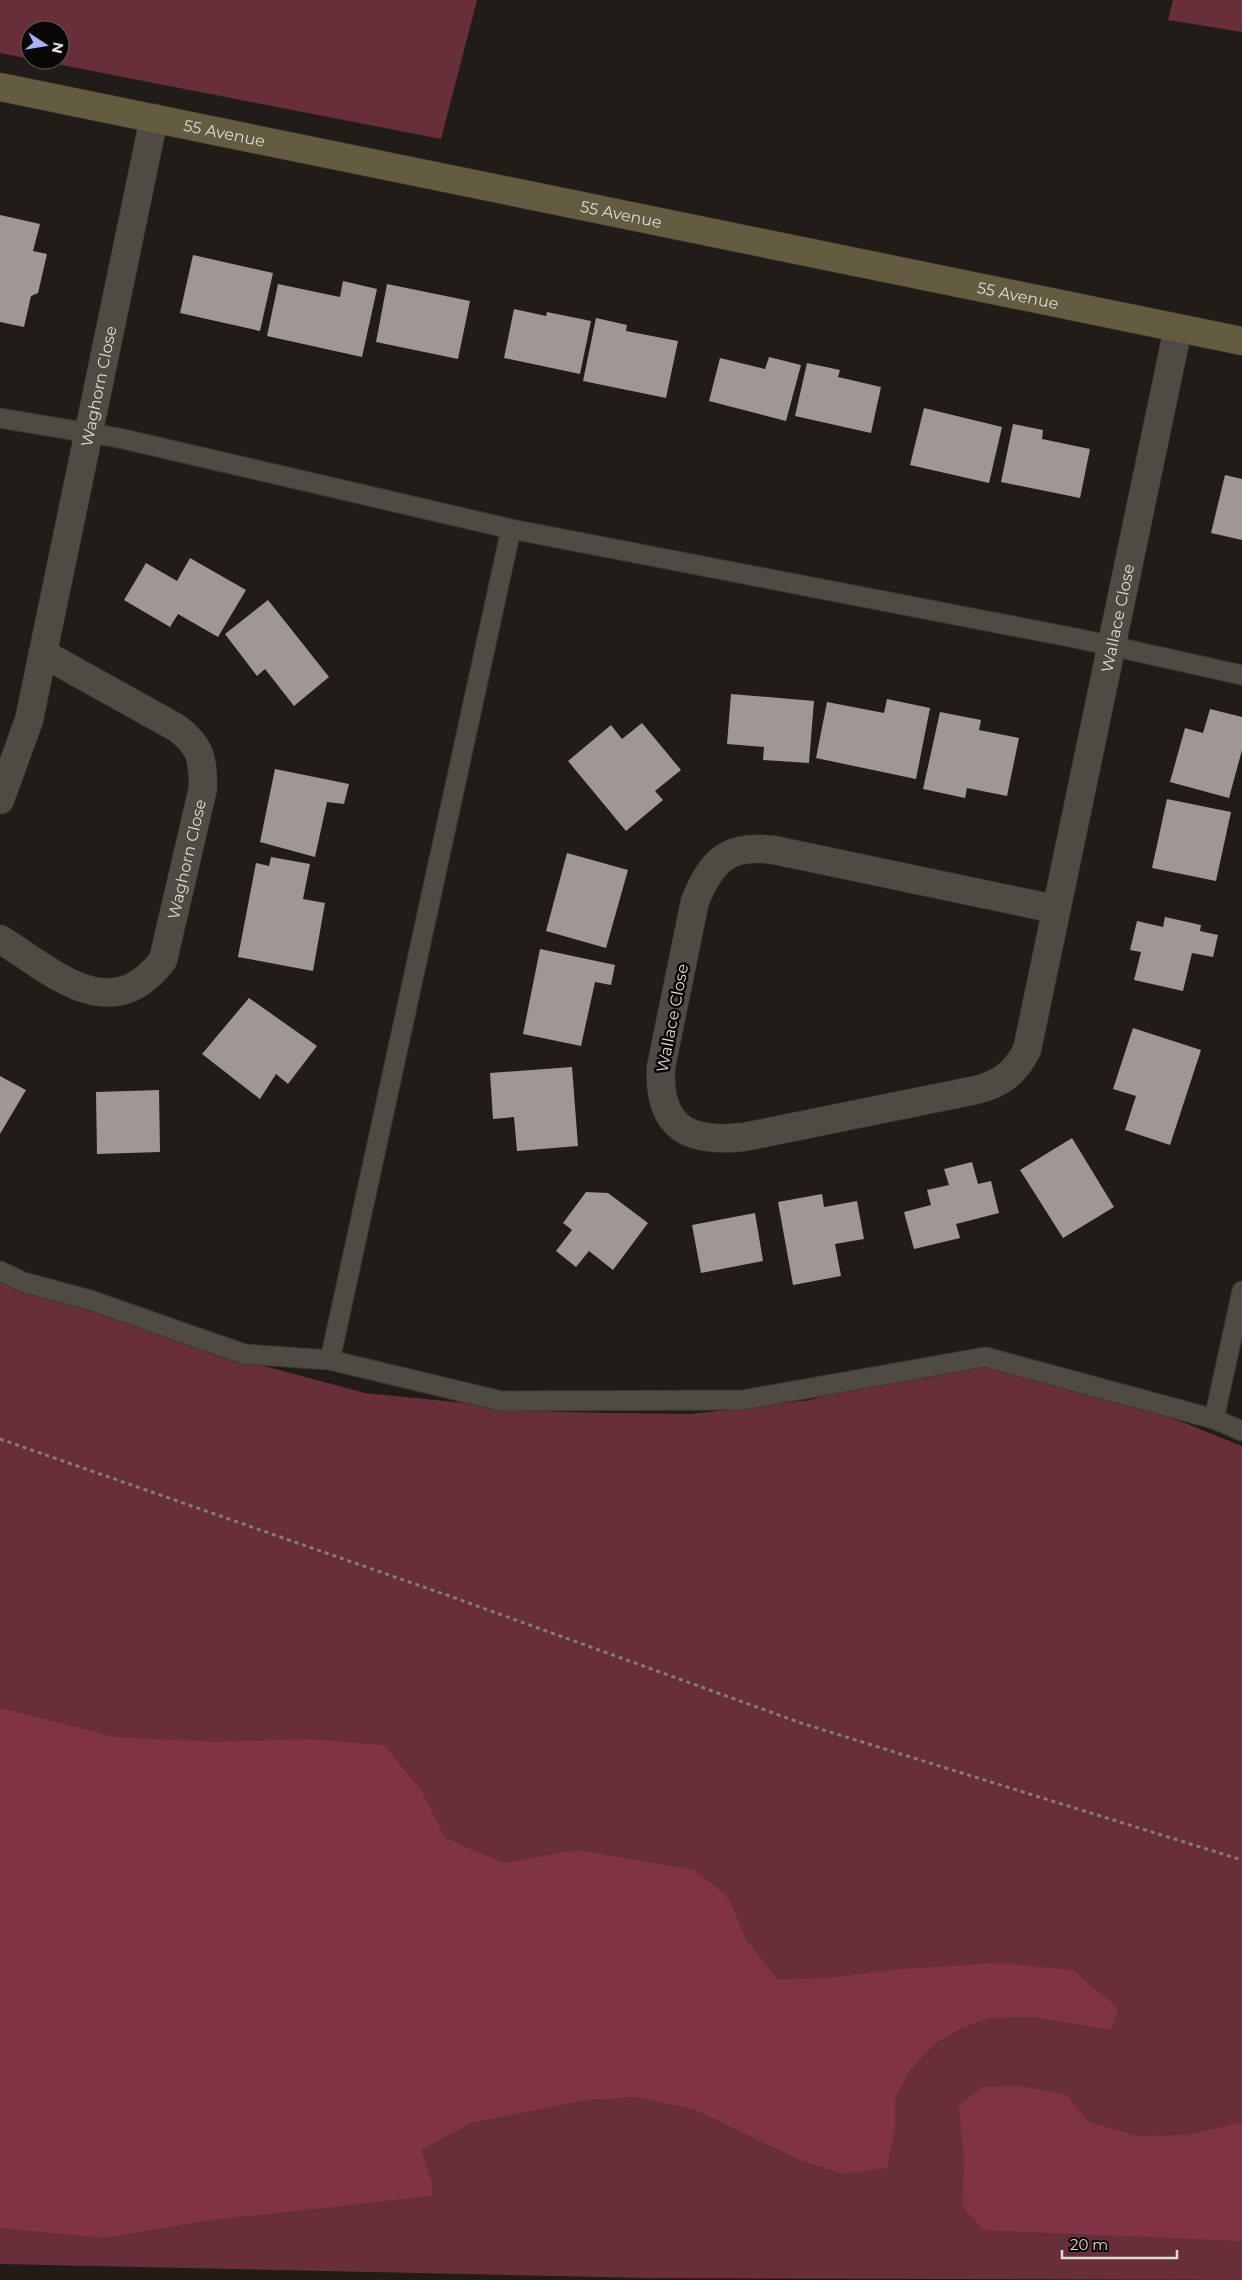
<svg xmlns="http://www.w3.org/2000/svg" width="1242" height="2280" viewBox="0 0 1242 2280" font-family="Montserrat,sans-serif">
	<style>
		.green { fill: #682e3a }
		.forest { fill: #803345 }
		.building { fill: #a09794 }
		.lines { fill: none; stroke-linecap: round; stroke-linejoin: round }
		.lane-casing { stroke: #3d3936; stroke-width: 21 }
		.street-casing { stroke: #3d3936; stroke-width: 29 }
		.secondary-casing { stroke: #3d3936; stroke-width: 29 }
		.path { stroke: #817d78; stroke-width: 3; stroke-dasharray: 4 4; stroke-linecap: butt }
		.lane { stroke: #4f4a44; stroke-width: 19 }
		.street { stroke: #4f4a44; stroke-width: 28 }
		.secondary { stroke: #645c40; stroke-width: 28 }
		.labels { text-anchor: middle; stroke-width: 5; stroke-linejoin: round; paint-order: stroke }
		.street-label { font-size: 16px; fill: #dfdcd8; stroke: #090705 }
	</style>
	<rect width="100%" height="100%" fill="#211c17"/>
	<g class="green">
		<path d="M0 0H477L441 139 36 60H60V30H30V59L0 53Z"/>
		<path d="M1173 0H1242V32L1168 20Z"/>
		<path d="M0 1265 227 1356 365 1393 556 1412 692 1414 810 1400 908 1371 972 1363 1098 1393 1185 1423 1242 1446V2280L646 2278 0 2264Z"/>
	</g>
	<g class="forest">
		<path d="M0 1708 115 1737 213 1742 306 1739 384 1745 421 1790 445 1838 504 1863 578 1850 694 1870 729 1898 745 1938 777 1979 827 1978 901 1969 999 1963 1073 1970 1118 2008 1111 2030 1033 2017 989 2018 960 2029 937 2042 910 2070 895 2098V2129L887 2168 844 2174 800 2160 696 2110 638 2097 586 2100 471 2123 421 2150 432 2183V2196L204 2221 104 2238 0 2228Z"/>
		<path d="M1021 2086 1067 2095 1087 2121 1136 2136 1187 2135 1242 2122V2241L983 2230 962 2206 964 2160 959 2106 982 2087Z"/>
	</g>
	<g class="building">
		<path d="M0 215 40 224 33 251 47 254 38 293 31 296 24 327 0 322Z"/>
		<path d="M193 255 273 273 260 331 180 313Z"/>
		<path d="M343 281 377 289 362 357 267 336 278 284 340 297Z"/>
		<path d="M387 284 470 301 458 359 376 342Z"/>
		<path d="M514 309 546 316 547 312 591 321 580 374 504 358Z"/>
		<path d="M596 318 627 325 626 331 678 341 666 398 583 381Z"/>
		<path d="M769 357 801 365 786 421 709 401 720 358 765 369Z"/>
		<path d="M807 363 840 370 838 377 881 387 871 433 795 416Z"/>
		<path d="M924 408 1002 427 989 483 910 465Z"/>
		<path d="M1013 424 1043 430 1042 439 1090 449 1080 498 1001 482Z"/>
		<path d="M1225 475 1242 479V540L1211 533Z"/>
		<path d="M190 558 246 590 218 637 178 614 170 627 124 600 146 563 177 581Z"/>
		<path d="M268 600 329 677 294 706 265 669 257 676 225 634Z"/>
		<path d="M731 694 814 701 809 763 763 760 764 747 727 744Z"/>
		<path d="M887 699 930 708 916 779 816 758 827 702 884 713Z"/>
		<path d="M1210 709 1242 717V750L1229 798 1170 782 1185 728 1203 733Z"/>
		<path d="M940 712 981 720 979 730 1019 738 1007 796 967 788 965 798 923 789Z"/>
		<path d="M642 723 681 770 655 791 663 800 626 831 568 761 611 725 622 739Z"/>
		<path d="M275 769 349 784 344 804 327 802 315 857 260 842Z"/>
		<path d="M1167 799 1231 812 1216 881 1152 868Z"/>
		<path d="M567 853 628 870 606 948 546 931Z"/>
		<path d="M271 857 310 864 303 899 325 903 313 971 238 957 256 863 269 866Z"/>
		<path d="M1165 917 1201 925 1200 931 1218 935 1213 957 1192 953 1183 991 1134 980 1141 952 1130 950 1137 921 1163 927Z"/>
		<path d="M540 949 615 965 611 985 595 982 581 1046 523 1034Z"/>
		<path d="M249 998 317 1046 288 1084 276 1074 260 1099 202 1054Z"/>
		<path d="M1133 1028 1201 1050 1170 1145 1125 1130 1136 1096 1113 1089Z"/>
		<path d="M572 1067 578 1146 517 1151 514 1117 493 1119 490 1073Z"/>
		<path d="M0 1076 26 1090 0 1134Z"/>
		<path d="M159 1090 160 1152 97 1154 96 1092Z"/>
		<path d="M1072 1138 1114 1207 1063 1238 1020 1170Z"/>
		<path d="M972 1162 978 1184 991 1181 999 1213 956 1224 960 1238 914 1249 904 1212 931 1205 927 1190 949 1185 944 1169Z"/>
		<path d="M586 1192 608 1193 648 1223 613 1270 589 1251 576 1267 556 1251 572 1230 563 1223Z"/>
		<path d="M822 1194 824 1207 857 1201 864 1239 835 1244 841 1276 793 1285 778 1202Z"/>
		<path d="M755 1213 763 1261 701 1273 692 1225Z"/>
	</g>
	<g class="lines">
		<defs>
			<g id="lane">
				<path d="M0 418 119 438 511 529 1080 639 1242 675"/>
				<path d="M0 1271 23 1282 90 1300 244 1354 330 1360 501 1401 743 1400 985 1357 1214 1419 1242 1431"/>
				<path d="M330 1360 511 529"/>
				<path d="M1214 1419 1242 1291"/>
			</g>
			<g id="street">
				<path id="s1" d="M0 800 29 720 154 118"/>
				<path id="s2" d="M1055 909 774 850C728 844 712 860 695 901L661 1067C658 1128 688 1143 744 1137L976 1090C1001 1084 1015 1073 1027 1050L1178 328"/>
				<path id="s3" d="M0 939C53 972 111 1029 163 960L203 788C203 759 201 746 177 728L44 654"/>
			</g>
			<g id="secondary">
				<path id="s4" d="M0 87 1242 341"/>
			</g>
		</defs>
		<use href="#lane" class="lane-casing"/>
		<use href="#street" class="street-casing"/>
		<use href="#secondary" class="secondary-casing"/>
		<path class="path" d="M0 1439 455 1598 801 1723 1242 1860"/>
		<use href="#lane" class="lane"/>
		<use href="#street" class="street"/>
		<use href="#secondary" class="secondary"/>
	</g>
	<g class="labels">
		<g class="street-label">
			<text dy="6" stroke="none"><textPath href="#s4" startOffset="229">55 Avenue</textPath></text>
			<text dy="6" stroke="none"><textPath href="#s4" startOffset="634">55 Avenue</textPath></text>
			<text dy="6" stroke="none"><textPath href="#s4" startOffset="1039">55 Avenue</textPath></text>
			<text dy="6" stroke="none"><textPath href="#s1" startOffset="426">Waghorn Close</textPath></text>
			<text dy="6" stroke="none"><textPath href="#s2" startOffset="1438">Wallace Close</textPath></text>
			<text dy="6" stroke="none"><textPath href="#s3" startOffset="292">Waghorn Close</textPath></text>
			<text transform="translate(672 1018) rotate(-79)" y="6">Wallace Close</text>
		</g>
	</g>
	<g transform="translate(45 45) rotate(102)"><circle r="24" fill="#090705" stroke="#5f5c59"/>
	<path d="M0-4L9 19L0 12L-9 19Z" fill="#a6b1fc"/>
	<text y="-8" font-size="14" font-weight="bold" text-anchor="middle" fill="#dfdcd8">N</text>
	</g>
	<path d="M1062 2250v8h115v-8" fill="none" stroke="#dfdcd8" stroke-width="2.5"/>
	<text x="1070" y="2250" font-size="15" fill="#dfdcd8" stroke="#090705" stroke-width="4" paint-order="stroke">20 m</text>
</svg>
